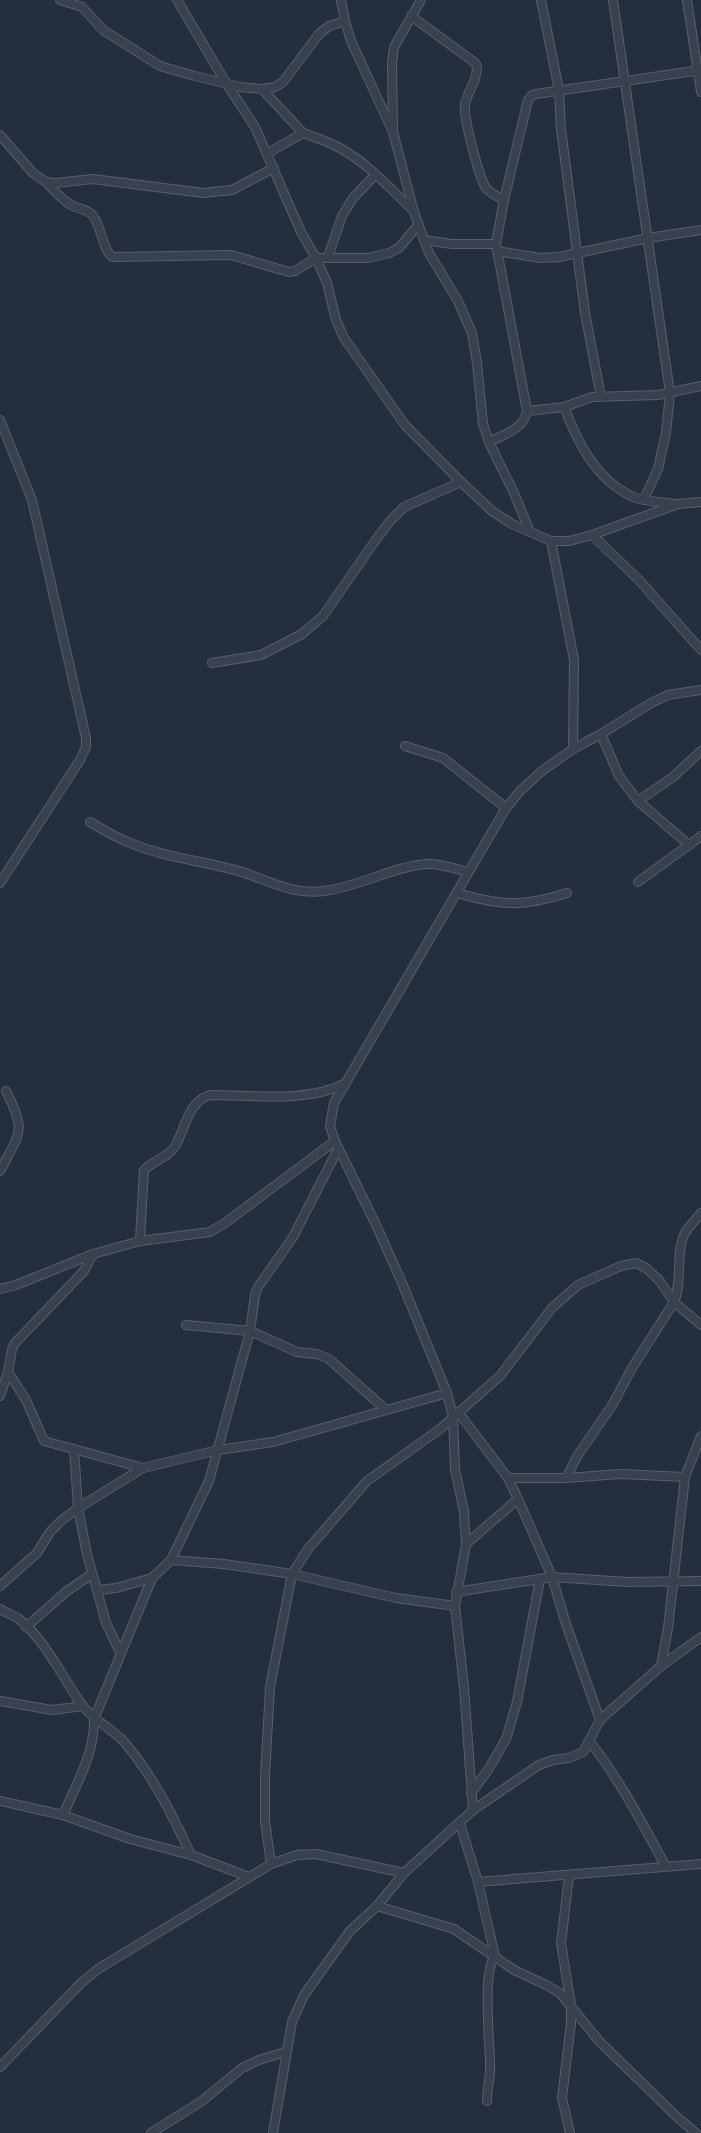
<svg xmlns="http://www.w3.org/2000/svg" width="701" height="2133" viewBox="0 0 701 2133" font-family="'Golos Text',sans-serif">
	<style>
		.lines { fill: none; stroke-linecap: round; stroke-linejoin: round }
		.street-casing { stroke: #565f6c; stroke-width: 10 }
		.street { stroke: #38414e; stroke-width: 8 }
	</style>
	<rect width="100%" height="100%" fill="#242f3e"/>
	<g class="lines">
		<defs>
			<g id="street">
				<path d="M60 0 82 7 103 30 160 66 191 75 240 87 262 89 275 87 283 82 319 34 329 26 345 21"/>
				<path d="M177 0 226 83 255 127 301 232 316 258 327 283 336 320 344 338 405 425 461 482 492 511 512 524 551 541H569L592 535 678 504 701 502"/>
				<path d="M341 0 345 21 351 41 393 132 414 212 429 253 458 301 472 333 477 363 483 424 489 442 514 493 530 532"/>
				<path d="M541 0 559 90 561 129 585 313 601 397"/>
				<path d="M613 0 670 393 666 433 658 469 644 499"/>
				<path d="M687 0 701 92"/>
				<path d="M411 16 474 62 477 66C477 83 468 90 465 104 463 117 479 177 486 188 491 194 497 196 504 200"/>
				<path d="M262 89 303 133"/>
				<path d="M393 130 392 63 394 47 421 0"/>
				<path d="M0 135 33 173 46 182 55 183 93 179 203 193 232 190 274 168"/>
				<path d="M268 153 303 133C314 137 327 141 338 147 367 162 390 189 414 211"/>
				<path d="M46 182C54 190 61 199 71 205 78 209 88 209 93 216 101 225 104 254 113 257L231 255 289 272 295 271 316 258H368L389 253 399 248 418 225"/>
				<path d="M424 240 452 244H496"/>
				<path d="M497 251 540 258 559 257 648 238 701 230"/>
				<path d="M328 257 342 216 353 198 375 175"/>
				<path d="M564 407C578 443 595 478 631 496 644 502 663 502 677 504"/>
				<path d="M527 411 496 244 504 200 528 100 531 96 536 94 701 70"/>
				<path d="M0 420 32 500 86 738V747L80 760 0 883"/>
				<path d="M489 442C503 435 524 429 527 411L564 407 592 397 658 395 701 386"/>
				<path d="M592 535 639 580 701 650"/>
				<path d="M551 541 574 660 573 749"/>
				<path d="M212 663 261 655 302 634 323 616 375 541 390 521 404 507 461 482"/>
				<path d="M601 734 619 776 638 801 689 845"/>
				<path d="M405 746 443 758 506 808"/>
				<path d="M638 801 673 777 701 751"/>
				<path d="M90 822C102 829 115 837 128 842 164 858 207 861 245 873 271 882 294 895 324 891 359 887 391 867 426 864 440 863 455 869 468 872"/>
				<path d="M638 882 701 836"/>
				<path d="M457 893C502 906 523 907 567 893"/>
				<path d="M0 1171C20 1132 27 1132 6 1091"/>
				<path d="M140 1241 144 1170C154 1160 168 1158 176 1145 186 1126 188 1102 210 1095 252 1095 306 1103 344 1084"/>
				<path d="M0 1289 16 1285 93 1254 140 1241 210 1232 225 1223 335 1141"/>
				<path d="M186 1325 250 1331 297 1352 317 1354 329 1359 385 1409"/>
				<path d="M8 1372 26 1400 44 1441 143 1468"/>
				<path d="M0 1396 8 1372 12 1349 15 1343 84 1271 93 1254"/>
				<path d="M458 1412 508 1478 518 1499 552 1577 566 1624 600 1720"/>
				<path d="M74 1449 78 1508 87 1554 106 1623 121 1654"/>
				<path d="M508 1478H566L620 1474 685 1477"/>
				<path d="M566 1478 578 1455 613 1404 632 1368 674 1302C683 1281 675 1252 685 1233 689 1226 696 1220 701 1213"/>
				<path d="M466 1544 518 1499"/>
				<path d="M171 1560 224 1564 292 1574 396 1598 455 1606"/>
				<path d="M0 1586 37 1553 50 1532 62 1520 78 1508 143 1468 218 1450 273 1442 447 1393"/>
				<path d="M98 1590 116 1588 152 1578 171 1560 209 1481 250 1331 255 1295 258 1287 293 1237 338 1149"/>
				<path d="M456 1592 552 1577 627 1582 701 1581"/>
				<path d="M0 1609C6 1613 13 1615 19 1619 46 1641 62 1677 82 1705 94 1721 112 1728 125 1743 153 1776 173 1816 191 1855"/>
				<path d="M26 1627 67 1591 92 1574"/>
				<path d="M661 1666 668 1628 685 1477 701 1436"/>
				<path d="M0 1701 52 1710 83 1706"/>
				<path d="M590 1742C620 1780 642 1823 665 1865"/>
				<path d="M471 1793 488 1770 506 1739 517 1702 540 1579"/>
				<path d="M0 1801 63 1815 130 1839 191 1855 249 1877"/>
				<path d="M473 1810 539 1765 553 1760 569 1758 583 1752 600 1720 661 1666 701 1637"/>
				<path d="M63 1815C76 1785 95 1753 94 1719L152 1578"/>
				<path d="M460 1824 478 1882 495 1956C482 1972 490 2041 490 2064 491 2076 487 2088 487 2101"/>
				<path d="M271 1864 265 1821V1776L270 1687 292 1574 308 1549 367 1481 440 1429 500 1376 552 1308 578 1285 621 1266 636 1263 646 1268 659 1280 674 1302 701 1325"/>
				<path d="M569 1876 561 1943 571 2005V2023L562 2098 570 2133"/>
				<path d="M478 1882 701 1864"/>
				<path d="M377 1906 454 1929 514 1970 546 1985 560 1993 599 2041 677 2117 696 2133"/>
				<path d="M0 2067 81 1983 98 1969 271 1864 297 1855 316 1854 404 1873"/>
				<path d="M151 2133 202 2101 242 2068 259 2060 285 2052"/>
				<path d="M273 2133 292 2022 304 1995 350 1931 377 1906 404 1873 473 1810 464 1688 455 1606 466 1544 464 1512 455 1469 453 1416 447 1393 402 1283 378 1229 335 1141 330 1126 334 1103 506 808 521 790 542 771 573 749 601 734 651 703 668 695 701 690"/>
			</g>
		</defs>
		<use href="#street" class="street-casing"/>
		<use href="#street" class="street"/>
	</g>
</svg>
